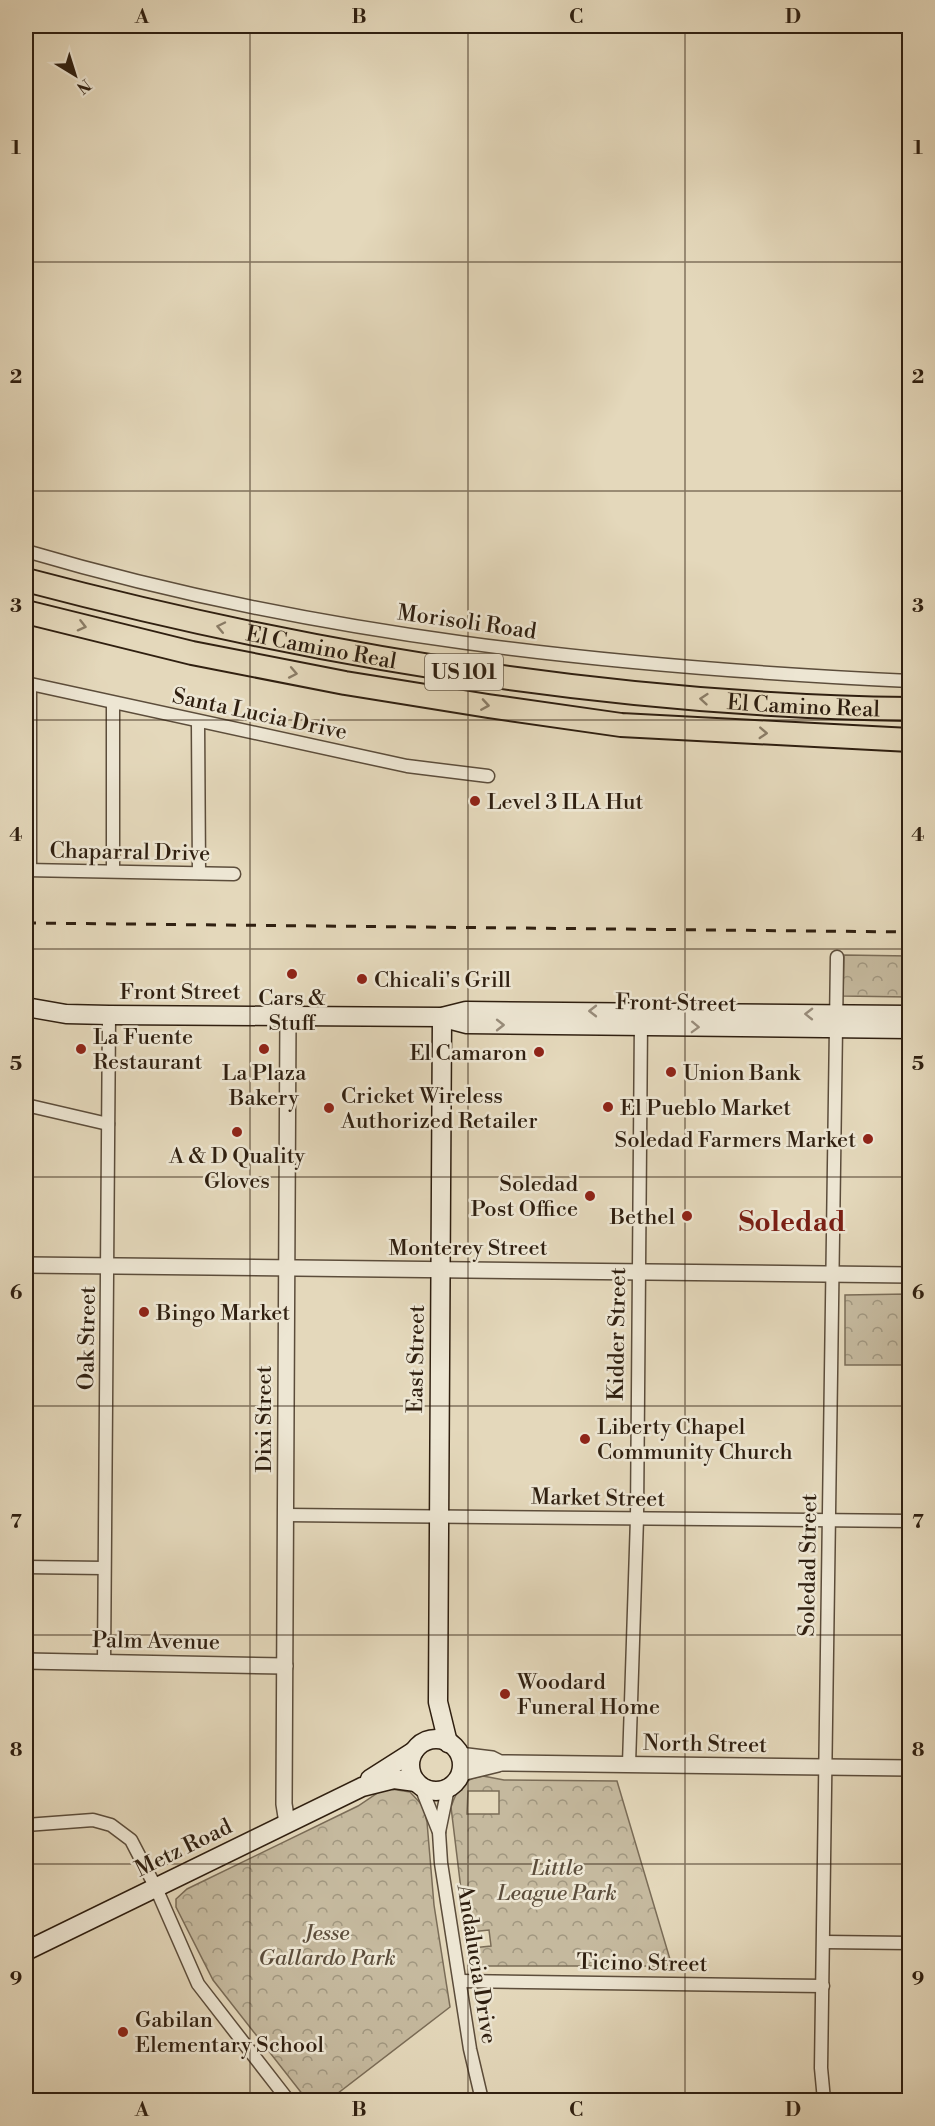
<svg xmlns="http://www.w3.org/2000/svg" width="935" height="2126" viewBox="0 0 935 2126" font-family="'Libre Bodoni',serif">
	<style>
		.park { fill: url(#park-crowns); stroke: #7a6c57; stroke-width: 1.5; fill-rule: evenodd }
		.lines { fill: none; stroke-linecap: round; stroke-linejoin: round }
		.minor-casing { stroke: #5c4d3b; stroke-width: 15 }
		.tertiary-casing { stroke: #5c4d3b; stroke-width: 18 }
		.secondary-casing { stroke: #2f1f10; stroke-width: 21 }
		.motorway-casing { stroke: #2f1f10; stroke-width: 26 }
		.minor { stroke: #ede6d3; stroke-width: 12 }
		.tertiary { stroke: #ede6d3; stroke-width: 15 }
		.secondary { stroke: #ede6d3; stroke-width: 18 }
		.motorway { stroke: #e4d8bb; stroke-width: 22 }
		.rail { stroke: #2f1f10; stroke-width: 3; stroke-dasharray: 10 10; stroke-linecap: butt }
		.oneway { stroke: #8a7c66 }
		.oneway2 { stroke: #988c7b }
		.grid { fill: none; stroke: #2f1f10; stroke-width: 1.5; stroke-opacity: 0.55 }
		.poi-dot { fill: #8f2418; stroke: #ede6d3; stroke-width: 2 }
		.labels { text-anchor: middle; stroke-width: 5; stroke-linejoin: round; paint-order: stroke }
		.shield { fill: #ede6d3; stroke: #685b4a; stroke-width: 1.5 }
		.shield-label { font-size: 21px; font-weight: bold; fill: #2f1f10 }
		.street-label { font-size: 22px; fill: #2f1f10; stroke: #ede6d3 }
		.poi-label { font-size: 22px; fill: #2f1f10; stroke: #ede6d3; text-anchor: start }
		.park-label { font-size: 22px; font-style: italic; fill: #5c4d3b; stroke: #ede6d3 }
		.district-label { font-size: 28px; font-weight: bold; fill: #7a1f14; stroke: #ede6d3 }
		.neatline { fill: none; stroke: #2f1f10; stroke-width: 2 }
		.grid-label { font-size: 20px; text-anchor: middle; font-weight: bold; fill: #2f1f10 }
	</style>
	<defs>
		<pattern id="park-crowns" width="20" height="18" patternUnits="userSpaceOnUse" patternTransform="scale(1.5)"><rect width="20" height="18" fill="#c5b99e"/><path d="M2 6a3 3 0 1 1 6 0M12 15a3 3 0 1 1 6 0" fill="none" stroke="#a0967f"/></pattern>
	</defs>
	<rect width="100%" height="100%" fill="#e4d8bb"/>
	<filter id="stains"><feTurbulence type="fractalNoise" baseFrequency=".00333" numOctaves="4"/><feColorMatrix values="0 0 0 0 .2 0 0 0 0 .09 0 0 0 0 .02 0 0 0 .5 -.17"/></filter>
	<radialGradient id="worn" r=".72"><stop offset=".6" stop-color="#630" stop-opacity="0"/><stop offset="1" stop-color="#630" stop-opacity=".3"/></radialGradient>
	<g class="park">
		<path d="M844 955 909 956V997L843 996Z"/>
		<path d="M909 1294V1365H845V1295Z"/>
		<path d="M483 1776 504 1780 617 1781 672 1966H475L470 1958 468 1947 451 1807C457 1789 464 1778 483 1776ZM468 1791H499V1814H467ZM489 1930 491 1946 472 1948 470 1932Z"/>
		<path d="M391 1789 410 1792 423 1806 427 1822 434 1905 450 2007 329 2100H307L213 1980 176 1907V1899L187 1889 358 1806 382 1790Z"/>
	</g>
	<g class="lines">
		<defs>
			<g id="minor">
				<path d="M26 551C313 636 611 667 910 681"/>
				<path d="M26 683 407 766 488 776"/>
				<path d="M113 704V871"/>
				<path d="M198 722 199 873"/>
				<path d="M26 870 234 874"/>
				<path d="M30 870V684"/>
				<path d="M26 1105 108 1124"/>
				<path d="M286 1515 910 1521"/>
				<path d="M26 1567 104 1568"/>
				<path d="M104 1663 109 1015"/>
				<path d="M629 1764 637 1518 641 1019"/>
				<path d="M421 1787 439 1832 441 1863 470 2049 482 2100"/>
				<path d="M26 1825 93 1820 111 1825 131 1840 156 1888 198 1984 288 2100"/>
				<path d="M439 1832 448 1788"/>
				<path d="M825 1942 910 1943"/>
				<path d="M460 1981 823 1986"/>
				<path d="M824 2100 821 2068 837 957"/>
			</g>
			<g id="tertiary">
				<path d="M26 1265 910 1275"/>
				<path d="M26 1661 285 1666"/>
				<path d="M459 1755 492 1759 500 1763 910 1768"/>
				<path d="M461 1773 498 1764"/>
				<path d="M287 1823 284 1804 288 1015"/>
			</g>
			<g id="secondary">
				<path d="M26 1007 66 1014 109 1015 442 1017 466 1011 910 1015"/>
				<path d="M442 1017 438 1702 448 1743"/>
				<path d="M444 1018 467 1024 910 1029"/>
				<circle cx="436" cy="1765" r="26"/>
				<path d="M370 1779 414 1751"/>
				<path d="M26 1951 362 1787 394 1779 416 1782"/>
			</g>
			<g id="motorway">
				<path id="s1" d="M26 580C314 656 610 705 910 709"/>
				<path d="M26 612 192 653 345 683 488 706 621 725 910 740"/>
			</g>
		</defs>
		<use href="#minor" class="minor-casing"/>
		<use href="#tertiary" class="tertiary-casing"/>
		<use href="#secondary" class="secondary-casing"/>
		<use href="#motorway" class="motorway-casing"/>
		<use href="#minor" class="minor"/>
		<use href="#tertiary" class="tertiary"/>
		<use href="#secondary" class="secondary"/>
		<use href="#motorway" class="motorway"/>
		<path class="rail" d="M26 923 910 932"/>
	</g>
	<defs><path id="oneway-chevron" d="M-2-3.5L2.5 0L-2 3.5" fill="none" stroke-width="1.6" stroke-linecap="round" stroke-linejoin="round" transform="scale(1.5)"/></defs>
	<g class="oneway">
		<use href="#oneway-chevron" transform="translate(82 626) rotate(14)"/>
		<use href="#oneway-chevron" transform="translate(221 627) rotate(-168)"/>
		<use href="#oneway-chevron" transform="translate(293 673) rotate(11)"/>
		<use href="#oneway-chevron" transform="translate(704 699) rotate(-175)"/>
		<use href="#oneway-chevron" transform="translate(485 705) rotate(9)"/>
		<use href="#oneway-chevron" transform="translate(763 733) rotate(3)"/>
	</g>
	<g class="oneway2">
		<use href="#oneway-chevron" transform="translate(593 1011) rotate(-180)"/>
		<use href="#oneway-chevron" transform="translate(809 1014) rotate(-179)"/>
		<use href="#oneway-chevron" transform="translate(500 1025)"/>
		<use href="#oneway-chevron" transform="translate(695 1027) rotate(2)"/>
	</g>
	<path class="grid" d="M250 26V2100M468 26V2100M685 26V2100M26 262H910M26 491H910M26 720H910M26 949H910M26 1177H910M26 1406H910M26 1635H910M26 1864H910"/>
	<g class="poi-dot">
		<circle cx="475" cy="801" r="6"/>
		<circle cx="292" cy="974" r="6"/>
		<circle cx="362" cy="979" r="6"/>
		<circle cx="81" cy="1049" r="6"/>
		<circle cx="264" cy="1049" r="6"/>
		<circle cx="539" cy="1052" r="6"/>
		<circle cx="671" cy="1072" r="6"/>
		<circle cx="608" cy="1107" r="6"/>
		<circle cx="329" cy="1108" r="6"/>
		<circle cx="237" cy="1132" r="6"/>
		<circle cx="868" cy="1139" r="6"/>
		<circle cx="590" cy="1196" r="6"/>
		<circle cx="687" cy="1216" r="6"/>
		<circle cx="144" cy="1312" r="6"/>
		<circle cx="585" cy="1439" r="6"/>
		<circle cx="505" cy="1694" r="6"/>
		<circle cx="123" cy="2032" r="6"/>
	</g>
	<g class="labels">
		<rect class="shield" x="425" y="654" width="78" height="36" rx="4.5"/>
		<g class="shield-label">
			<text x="464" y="679">US 101</text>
		</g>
		<g class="street-label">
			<text transform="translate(467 621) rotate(8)" y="8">Morisoli Road</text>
			<text dy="8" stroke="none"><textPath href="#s1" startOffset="303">El Camino Real</textPath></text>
			<text dy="8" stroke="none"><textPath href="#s1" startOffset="789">El Camino Real</textPath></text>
			<text transform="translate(260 713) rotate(12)" y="8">Santa Lucia Drive</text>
			<text transform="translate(130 851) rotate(1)" y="8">Chaparral Drive</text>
			<text x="180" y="999">Front Street</text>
			<text transform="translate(676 1002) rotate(1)" y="8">Front Street</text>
			<text x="468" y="1255">Monterey Street</text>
			<text transform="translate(616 1334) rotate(-89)" y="8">Kidder Street</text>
			<text transform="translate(86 1338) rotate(-89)" y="8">Oak Street</text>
			<text transform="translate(415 1359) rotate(-89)" y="8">East Street</text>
			<text transform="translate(263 1419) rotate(-90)" y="8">Dixi Street</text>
			<text transform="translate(598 1497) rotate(1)" y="8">Market Street</text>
			<text transform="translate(807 1565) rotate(-89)" y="8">Soledad Street</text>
			<text transform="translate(156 1640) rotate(1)" y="8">Palm Avenue</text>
			<text transform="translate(705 1743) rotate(1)" y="8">North Street</text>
			<text transform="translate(183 1847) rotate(-26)" y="8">Metz Road</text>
			<text transform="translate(642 1962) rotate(1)" y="8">Ticino Street</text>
			<text transform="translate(478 1964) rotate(81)" y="8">Andalucia Drive</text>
		</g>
		<g class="poi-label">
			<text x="487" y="809">Level 3 ILA Hut</text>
			<text x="374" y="987">Chicali's Grill</text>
			<text x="292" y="1005" text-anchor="middle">Cars &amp;<tspan x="292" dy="25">Stuff</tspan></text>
			<text x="93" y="1044">La Fuente<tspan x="93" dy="25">Restaurant</tspan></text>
			<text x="527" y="1060" text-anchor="end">El Camaron</text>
			<text x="264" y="1080" text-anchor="middle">La Plaza<tspan x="264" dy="25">Bakery</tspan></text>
			<text x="683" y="1080">Union Bank</text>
			<text x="341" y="1103">Cricket Wireless<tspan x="341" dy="25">Authorized Retailer</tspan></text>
			<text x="620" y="1115">El Pueblo Market</text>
			<text x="856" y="1147" text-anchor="end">Soledad Farmers Market</text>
			<text x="237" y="1163" text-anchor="middle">A &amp; D Quality<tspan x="237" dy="25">Gloves</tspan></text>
			<text x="578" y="1191" text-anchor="end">Soledad<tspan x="578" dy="25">Post Office</tspan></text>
			<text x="675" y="1224" text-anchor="end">Bethel</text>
			<text x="156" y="1320">Bingo Market</text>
			<text x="597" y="1434">Liberty Chapel<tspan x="597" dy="25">Community Church</tspan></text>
			<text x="517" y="1689">Woodard<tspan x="517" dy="25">Funeral Home</tspan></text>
			<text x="135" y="2027">Gabilan<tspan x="135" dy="25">Elementary School</tspan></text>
		</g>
		<g class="park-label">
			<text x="557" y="1875">Little<tspan x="557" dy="25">League Park</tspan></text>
			<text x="327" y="1940">Jesse<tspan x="327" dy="25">Gallardo Park</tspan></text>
		</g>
		<g class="district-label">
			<text x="792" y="1231">Soledad</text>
		</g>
	</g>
	<rect width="935" height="2126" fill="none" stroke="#e4d8bb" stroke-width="66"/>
	<g transform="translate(75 75) rotate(142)" stroke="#ede6d3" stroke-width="4.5" paint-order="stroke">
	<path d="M0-4.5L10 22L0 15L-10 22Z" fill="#2f1f10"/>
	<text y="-9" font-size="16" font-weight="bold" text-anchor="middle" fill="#2f1f10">N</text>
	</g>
	<rect x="33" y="33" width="869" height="2060" class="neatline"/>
	<g class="grid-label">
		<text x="142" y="23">A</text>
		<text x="359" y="23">B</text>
		<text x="576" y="23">C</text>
		<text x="793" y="23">D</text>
		<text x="16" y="154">1</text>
		<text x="918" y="154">1</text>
		<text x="16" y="383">2</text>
		<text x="918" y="383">2</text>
		<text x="16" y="612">3</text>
		<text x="918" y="612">3</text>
		<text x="16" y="841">4</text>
		<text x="918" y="841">4</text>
		<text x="16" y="1070">5</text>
		<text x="918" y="1070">5</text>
		<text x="16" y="1299">6</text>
		<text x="918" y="1299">6</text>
		<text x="16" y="1528">7</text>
		<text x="918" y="1528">7</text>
		<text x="16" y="1756">8</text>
		<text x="918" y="1756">8</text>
		<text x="16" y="1985">9</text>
		<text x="918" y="1985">9</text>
		<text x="142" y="2116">A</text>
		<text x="359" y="2116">B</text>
		<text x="576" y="2116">C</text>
		<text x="793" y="2116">D</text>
	</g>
	<rect width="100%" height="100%" filter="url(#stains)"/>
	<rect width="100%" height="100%" fill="url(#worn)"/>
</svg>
